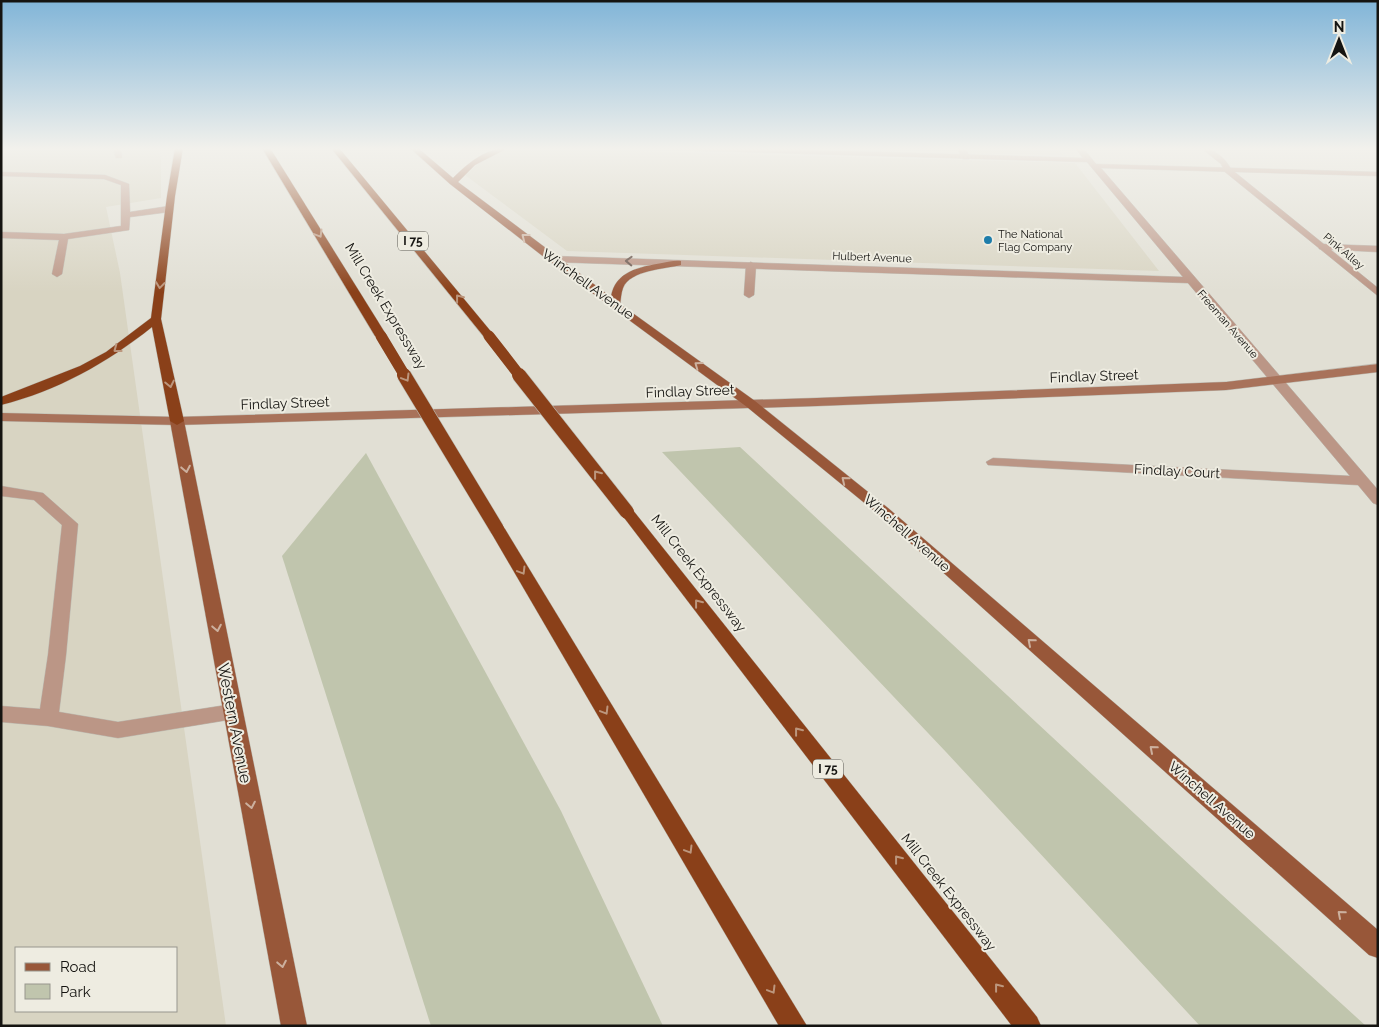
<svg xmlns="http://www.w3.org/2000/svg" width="1379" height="1027" viewBox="0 0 1379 1027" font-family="Raleway,sans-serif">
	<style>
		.built { fill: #d8d4c2; fill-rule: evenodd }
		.green { fill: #c0c5ad }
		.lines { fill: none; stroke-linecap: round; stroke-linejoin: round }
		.lane-casing { stroke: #bcbab1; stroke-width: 1 }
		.street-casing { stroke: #bcbab1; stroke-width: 1 }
		.secondary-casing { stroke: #bcbab1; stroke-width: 1 }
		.primary-casing { stroke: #bcbab1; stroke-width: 1 }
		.highway-casing { stroke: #bcbab1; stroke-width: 1 }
		.lane { fill: #bb9686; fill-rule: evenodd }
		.street { fill: #bb9686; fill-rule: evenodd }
		.secondary { fill: #a8725a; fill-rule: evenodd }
		.primary { fill: #985739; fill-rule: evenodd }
		.highway { fill: #8a4019; fill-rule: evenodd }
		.highway-bridge-far1-casing { stroke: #bcbab1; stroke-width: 11; stroke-linecap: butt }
		.highway-bridge-casing { stroke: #bcbab1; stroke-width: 15; stroke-linecap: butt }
		.highway-bridge-far1 { stroke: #8a4019; stroke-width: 11 }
		.highway-bridge { stroke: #8a4019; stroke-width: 14 }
		.oneway { stroke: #bc967d }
		.oneway2 { stroke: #ccb09e }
		.oneway3 { stroke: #68554c }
		.poi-dot { fill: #1e7daa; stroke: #eeece1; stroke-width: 2 }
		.labels { text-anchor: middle; stroke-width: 4; stroke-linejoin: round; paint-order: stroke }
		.far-poi-label { font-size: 11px; fill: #151411; stroke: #eeece1; text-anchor: start }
		.far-street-label { font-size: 11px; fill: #151411; stroke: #eeece1 }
		.shield { fill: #eeece1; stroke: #56554f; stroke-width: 1 }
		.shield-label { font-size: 12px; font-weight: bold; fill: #151411 }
		.street-label { font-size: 14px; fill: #151411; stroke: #eeece1 }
		.near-street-label { font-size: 16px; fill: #151411; stroke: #eeece1 }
	</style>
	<rect width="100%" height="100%" fill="#e1dfd4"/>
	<g class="built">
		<path d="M1 148H158L161 159V198L106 207 120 273 226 1026H1ZM16 948H176V1011H16Z"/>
		<path d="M510 148 1075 163 1159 271 567 251 465 175 486 157Z"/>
		<path d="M963 148H1057L1063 155 965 153Z"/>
	</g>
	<g class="green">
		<path d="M740 447 1221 894 1366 1026H1200L946 752 662 452Z"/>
		<path d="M366 453 561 811 663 1026H431L282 556Z"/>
	</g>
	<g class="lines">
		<defs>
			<g id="lane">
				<path d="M113 148H121L122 158H116Z"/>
				<path d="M957 148H965L970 157 969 159H963Z"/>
				<path d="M1201 148C1214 148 1225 158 1231 169L1378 288V296L1225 172 1221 164Z"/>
				<path d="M1 172 105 175 129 184 130 212 169 206 173 209 169 212 130 217 129 230 68 239 62 274 57 277 52 274 59 240 1 238V232L64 234 121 226V185L104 179 1 176Z"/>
				<path d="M751 262 756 265 754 295 749 298 744 295 746 265Z"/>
				<path d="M1 486 43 493 78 524 66 655 59 712 118 722 233 704 240 706 243 712 240 718 118 738 48 726 1 722V706L40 709 48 655 62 525 34 500 1 496Z"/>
			</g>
			<g id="street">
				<path d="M670 148H746L1083 158 1075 148H1083L1096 164 1378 172V176L1101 168 1378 490V505L1373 503 1358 485 988 465 986 462 993 458 1350 476 1188 283 552 262 547 259 552 256 1183 277 1087 162 674 150Z"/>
				<path d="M1322 244 1378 246V252L1319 249V245Z"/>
			</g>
			<path id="secondary" d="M1378 364V372L1226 390 817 406 177 425 1 421V413L177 417 817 398 1226 382Z"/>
			<g id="primary">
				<path d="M410 148H418L453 178C468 163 486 148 508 148L475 165 458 182 611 297C615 271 640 267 662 263 668 262 675 260 681 261V265C665 269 630 270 623 288 621 293 621 299 620 304L755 401 888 508 1378 930V958L1369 955 878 514 747 407 549 261 450 184Z"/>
				<path d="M177 417 184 421 307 1026H281L170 421Z"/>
			</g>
			<g id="highway">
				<path d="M175 148H183L175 196 161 319 184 421 177 425 170 421 152 327C107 363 57 391 1 405V397L80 366 106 352 151 318 167 196Z"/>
				<path d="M262 148H270L387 336 385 338 381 339 375 336Z"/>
				<path d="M331 148H339L493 334 495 336 493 338H485Z"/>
				<path d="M627 507 632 509 1037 1017 1041 1026H1012L622 515 620 512 622 509Z"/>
				<path d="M497 524 502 525 505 529 807 1026H779L489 529 492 525Z"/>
			</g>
		</defs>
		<use href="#lane" class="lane-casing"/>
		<use href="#street" class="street-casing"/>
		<use href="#secondary" class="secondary-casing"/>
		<use href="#primary" class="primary-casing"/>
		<use href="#highway" class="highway-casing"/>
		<use href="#lane" class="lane"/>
		<use href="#street" class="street"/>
		<use href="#secondary" class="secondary"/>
		<use href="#primary" class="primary"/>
		<use href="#highway" class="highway"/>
		<defs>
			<g id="highway-bridge-far1">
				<path d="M381 336 405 376"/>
				<path d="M489 336 520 376"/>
			</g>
			<g id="highway-bridge">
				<path d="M404 375 497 529"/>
				<path d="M519 375 627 512"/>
			</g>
		</defs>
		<use href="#highway-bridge-far1" class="highway-bridge-far1-casing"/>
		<use href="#highway-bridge" class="highway-bridge-casing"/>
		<use href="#highway-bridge-far1" class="highway-bridge-far1"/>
		<use href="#highway-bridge" class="highway-bridge"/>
	</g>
	<defs><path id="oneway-chevron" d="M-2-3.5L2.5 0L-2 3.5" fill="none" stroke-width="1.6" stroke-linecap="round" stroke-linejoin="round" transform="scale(1.25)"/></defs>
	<g class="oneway">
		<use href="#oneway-chevron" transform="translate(319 234) rotate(59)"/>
		<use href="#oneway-chevron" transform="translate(160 285) rotate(97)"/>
		<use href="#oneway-chevron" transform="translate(459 298) rotate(-128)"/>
		<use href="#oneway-chevron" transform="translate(117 349) rotate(143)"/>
		<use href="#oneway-chevron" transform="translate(406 378) rotate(59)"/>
		<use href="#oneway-chevron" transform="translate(170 384) rotate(78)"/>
		<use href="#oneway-chevron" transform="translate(597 474) rotate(-128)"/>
		<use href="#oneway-chevron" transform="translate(522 571) rotate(59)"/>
		<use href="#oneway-chevron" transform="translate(698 603) rotate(-128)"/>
		<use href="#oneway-chevron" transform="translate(605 711) rotate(59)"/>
		<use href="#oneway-chevron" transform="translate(798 731) rotate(-128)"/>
		<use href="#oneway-chevron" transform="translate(689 850) rotate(59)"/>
		<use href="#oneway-chevron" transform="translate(898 859) rotate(-128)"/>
		<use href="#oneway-chevron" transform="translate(998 987) rotate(-128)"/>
		<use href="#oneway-chevron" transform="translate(772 990) rotate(59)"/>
	</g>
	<g class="oneway2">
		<use href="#oneway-chevron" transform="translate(525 237) rotate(-142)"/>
		<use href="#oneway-chevron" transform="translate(698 365) rotate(-144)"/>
		<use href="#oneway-chevron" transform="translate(186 469) rotate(79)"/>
		<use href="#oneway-chevron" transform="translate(845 480) rotate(-141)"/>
		<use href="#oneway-chevron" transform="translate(217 628) rotate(79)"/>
		<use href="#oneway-chevron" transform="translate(1031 642) rotate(-139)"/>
		<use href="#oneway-chevron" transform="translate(1153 749) rotate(-139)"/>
		<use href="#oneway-chevron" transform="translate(251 805) rotate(79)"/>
		<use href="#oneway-chevron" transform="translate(1341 914) rotate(-139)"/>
		<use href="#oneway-chevron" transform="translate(282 964) rotate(79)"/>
	</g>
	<use class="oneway3" href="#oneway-chevron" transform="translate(629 261) rotate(-178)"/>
	<linearGradient id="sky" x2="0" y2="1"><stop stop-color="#81b5d8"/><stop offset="0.51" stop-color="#f2f1ec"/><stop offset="1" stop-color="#f2f1ec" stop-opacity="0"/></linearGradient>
	<rect width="1379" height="292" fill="url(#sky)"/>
	<circle class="poi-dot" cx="988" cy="240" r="5"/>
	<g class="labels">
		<g class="far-poi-label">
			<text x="998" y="238">The National<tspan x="998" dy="13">Flag Company</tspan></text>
		</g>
		<g class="far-street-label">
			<text transform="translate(1344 251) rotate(40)" y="4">Pink Alley</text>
			<text transform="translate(872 257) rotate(2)" y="4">Hulbert Avenue</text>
			<text transform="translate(1228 324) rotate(49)" y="4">Freeman Avenue</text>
		</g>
		<g class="shield">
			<rect x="398" y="231.5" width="30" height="19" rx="4"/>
			<rect x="813" y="759.5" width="30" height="19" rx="4"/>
		</g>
		<g class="shield-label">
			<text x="413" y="245">I 75</text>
			<text x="828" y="773">I 75</text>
		</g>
		<g class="street-label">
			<text transform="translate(588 284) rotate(36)" y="5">Winchell Avenue</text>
			<text transform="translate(386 306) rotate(59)" y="5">Mill Creek Expressway</text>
			<text transform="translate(1094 376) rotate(-2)" y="5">Findlay Street</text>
			<text transform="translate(690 391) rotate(-2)" y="5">Findlay Street</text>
			<text transform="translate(285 403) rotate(-2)" y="5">Findlay Street</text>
			<text transform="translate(1177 471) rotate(3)" y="5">Findlay Court</text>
			<text transform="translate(907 533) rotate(41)" y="5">Winchell Avenue</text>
			<text transform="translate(699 573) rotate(52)" y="5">Mill Creek Expressway</text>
			<text transform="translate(1212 800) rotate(41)" y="5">Winchell Avenue</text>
			<text transform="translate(949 892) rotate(52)" y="5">Mill Creek Expressway</text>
		</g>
		<g class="near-street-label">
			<text transform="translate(235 723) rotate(79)" y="6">Western Avenue</text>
		</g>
	</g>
	<rect width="1379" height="1027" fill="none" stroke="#151411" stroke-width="5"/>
	<rect x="15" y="947" width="162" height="65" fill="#eeece1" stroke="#97968e"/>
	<rect x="25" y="963" width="25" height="8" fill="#985739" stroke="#97968e"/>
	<text x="60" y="972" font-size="15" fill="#151411">Road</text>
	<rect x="25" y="984" width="25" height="15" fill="#c0c5ad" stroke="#97968e"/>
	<text x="60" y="997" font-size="15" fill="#151411">Park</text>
	<g transform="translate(1339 40)" stroke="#eeece1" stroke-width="4" paint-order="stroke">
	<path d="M0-4L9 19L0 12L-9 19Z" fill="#151411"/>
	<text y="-8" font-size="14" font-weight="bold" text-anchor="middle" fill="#151411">N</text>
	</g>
</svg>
